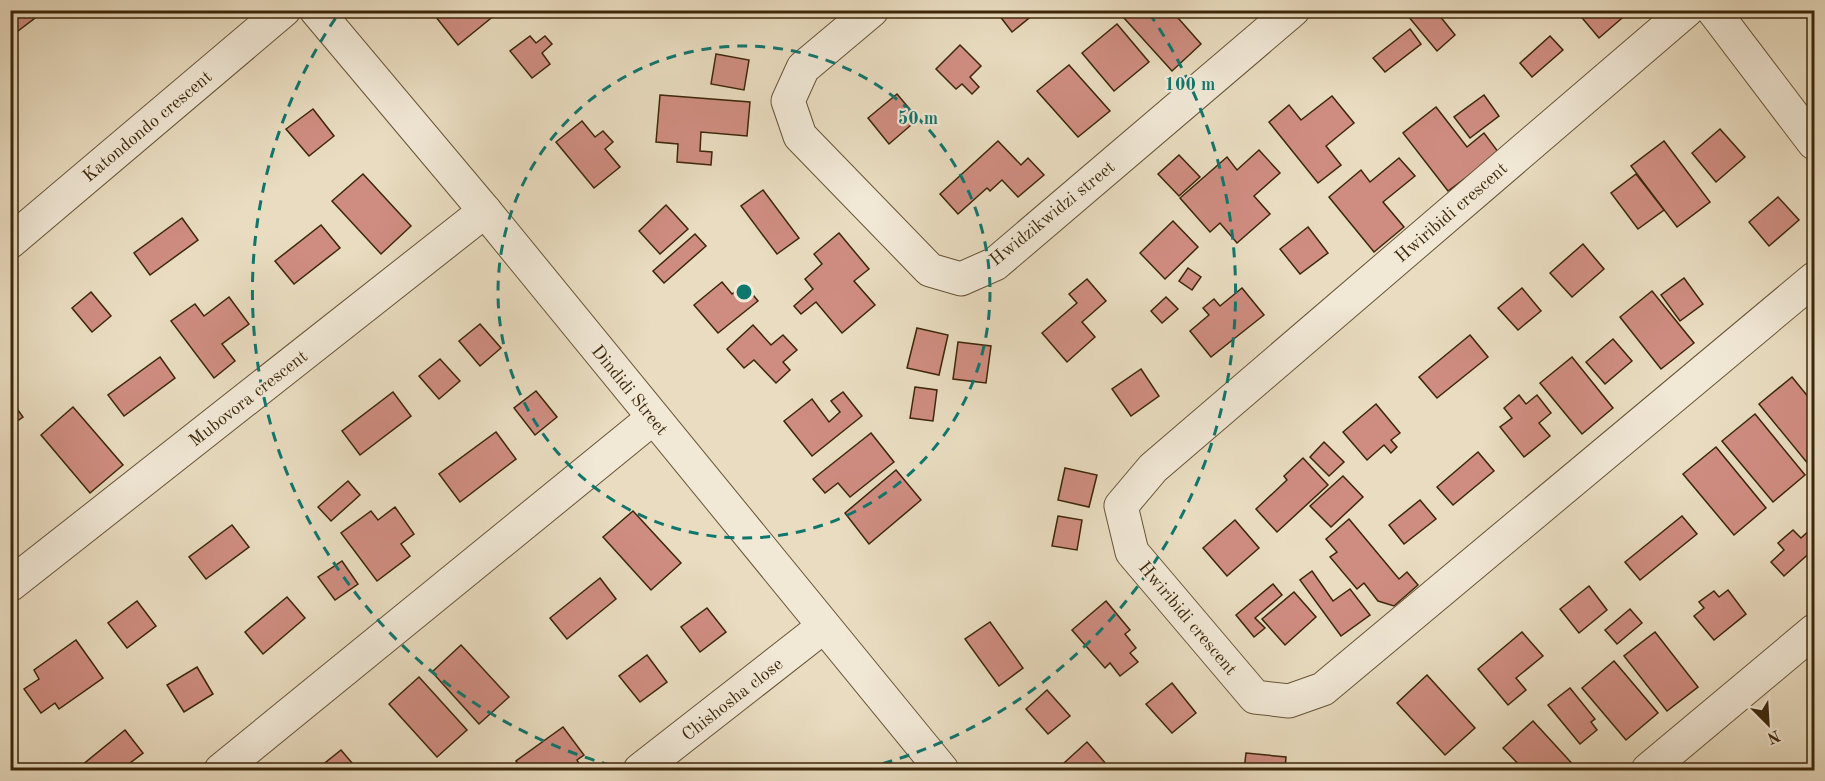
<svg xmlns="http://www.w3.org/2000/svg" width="1825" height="781" viewBox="0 0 1825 781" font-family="'Old Standard TT',serif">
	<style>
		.building { fill: #cf8d81; stroke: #3c2709; stroke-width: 1.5 }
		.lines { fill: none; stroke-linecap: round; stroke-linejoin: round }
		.minor-casing { stroke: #675437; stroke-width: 35 }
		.minor { stroke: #f1e8d6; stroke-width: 33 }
		.ring { fill: none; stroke: #0f766e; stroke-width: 3; stroke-dasharray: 10 8 }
		.labels { text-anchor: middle; stroke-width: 4.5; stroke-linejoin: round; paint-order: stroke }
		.street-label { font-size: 18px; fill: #3c2709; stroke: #f1e8d6 }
		.centre { fill: #0f766e; stroke: #f1e8d6; stroke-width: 3 }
		.ring-label { font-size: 18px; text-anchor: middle; font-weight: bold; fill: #0f766e; stroke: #f1e8d6; stroke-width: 4.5; stroke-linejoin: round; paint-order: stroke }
	</style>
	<rect width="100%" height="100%" fill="#e9dcc0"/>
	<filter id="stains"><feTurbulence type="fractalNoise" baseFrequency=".00333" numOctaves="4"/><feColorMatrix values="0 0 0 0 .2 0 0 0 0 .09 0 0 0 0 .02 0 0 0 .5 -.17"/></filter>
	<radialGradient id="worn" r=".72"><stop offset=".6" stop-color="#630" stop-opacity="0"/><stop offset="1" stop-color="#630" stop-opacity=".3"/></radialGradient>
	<g class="building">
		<path d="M10 10H29L35 18 10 37Z"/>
		<path d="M434 10H501L458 45 432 12Z"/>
		<path d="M1005 10H1039L1012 32 999 15Z"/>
		<path d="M1132 10H1171L1201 44 1172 71 1124 18Z"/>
		<path d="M1403 10H1435L1455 35 1437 51Z"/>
		<path d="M1581 10H1627L1629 12 1599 38 1578 13Z"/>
		<path d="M1117 24 1149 62 1114 91 1082 53Z"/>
		<path d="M1410 29 1421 44 1385 72 1373 58Z"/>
		<path d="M530 36 536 43 545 36 552 44 542 53 550 64 532 78 510 51Z"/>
		<path d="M1550 36 1563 50 1532 77 1520 63Z"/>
		<path d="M960 45 981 66 970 77 979 87 972 94 962 84 956 89 936 69Z"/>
		<path d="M716 54 749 60 744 90 711 84Z"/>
		<path d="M1069 65 1110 111 1078 137 1037 91Z"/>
		<path d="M897 94 918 119 889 144 868 118Z"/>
		<path d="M660 95 750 102 747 136 701 132 700 151 712 152 711 165 677 162 678 144 656 142Z"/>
		<path d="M1484 95 1499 116 1470 138 1454 117Z"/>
		<path d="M1332 96 1354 123 1326 146 1341 165 1318 183 1269 122 1289 105 1301 120Z"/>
		<path d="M1436 107 1467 147 1484 133 1499 153 1448 191 1403 133Z"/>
		<path d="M313 109 334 136 309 156 286 129Z"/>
		<path d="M582 121 595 137 603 131 613 142 605 149 620 167 594 188 556 142Z"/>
		<path d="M1720 129 1745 157 1716 182 1692 153Z"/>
		<path d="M998 141 1021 165 1028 158 1044 175 1018 197 1002 180 990 191 987 188 958 214 940 194Z"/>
		<path d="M1664 141 1710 202 1677 227 1631 166Z"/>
		<path d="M1259 150 1280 173 1254 196 1270 214 1237 243 1220 223 1210 232 1180 198 1227 157 1237 170Z"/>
		<path d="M1179 155 1200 177 1179 196 1158 174Z"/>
		<path d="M1399 158 1415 176 1383 202 1404 227 1374 252 1329 197 1361 170 1370 182Z"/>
		<path d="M363 174 411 226 381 254 332 201Z"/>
		<path d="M1636 174 1664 210 1638 229 1611 193Z"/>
		<path d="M763 190 799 238 777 254 741 206Z"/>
		<path d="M1778 197 1799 220 1769 246 1749 222Z"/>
		<path d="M666 205 688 229 660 254 639 231Z"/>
		<path d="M182 218 198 240 150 275 134 253Z"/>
		<path d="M1173 221 1198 247 1165 279 1140 253Z"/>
		<path d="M321 225 340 248 294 284 275 261Z"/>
		<path d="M1308 227 1328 253 1300 274 1280 249Z"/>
		<path d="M839 233 869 269 854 281 875 305 842 333 816 302 801 314 794 306 813 289 805 279 822 264 814 254Z"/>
		<path d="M695 234 706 246 664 283 653 271Z"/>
		<path d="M1583 244 1604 269 1572 297 1550 273Z"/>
		<path d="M1188 268 1201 277 1192 290 1179 281Z"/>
		<path d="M1684 278 1703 304 1680 321 1661 295Z"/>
		<path d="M1087 279 1106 301 1082 322 1095 337 1067 362 1042 333 1077 303 1069 294Z"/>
		<path d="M722 282 732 294 744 284 758 301 718 333 694 305Z"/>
		<path d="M1242 288 1264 315 1211 357 1190 331 1209 315 1203 308 1214 299 1220 306Z"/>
		<path d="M1522 288 1541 311 1518 330 1498 308Z"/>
		<path d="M1652 291 1694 343 1661 369 1620 317Z"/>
		<path d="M91 292 111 316 92 332 72 308Z"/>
		<path d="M229 297 249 324 222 344 235 361 214 378 171 321 195 304 204 316Z"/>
		<path d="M1166 297 1178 309 1162 323 1151 311Z"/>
		<path d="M480 324 501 348 480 366 459 341Z"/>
		<path d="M753 325 771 345 783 335 797 350 783 362 790 370 776 383 754 360 744 368 727 349Z"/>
		<path d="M917 328 948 335 939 375 907 368Z"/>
		<path d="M1470 335 1488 357 1437 398 1419 377Z"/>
		<path d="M1613 339 1632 361 1605 384 1586 362Z"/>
		<path d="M958 342 991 346 986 383 953 379Z"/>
		<path d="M160 357 175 378 124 416 108 395Z"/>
		<path d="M1572 357 1613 408 1582 434 1540 383Z"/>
		<path d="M440 359 460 381 439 399 419 376Z"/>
		<path d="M1141 369 1159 396 1131 416 1112 389Z"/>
		<path d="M1792 377 1814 404V461L1809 465 1759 404Z"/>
		<path d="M915 387 937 390 933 421 910 418Z"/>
		<path d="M536 391 557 417 535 435 514 408Z"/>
		<path d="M393 392 411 416 360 455 342 431Z"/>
		<path d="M843 392 862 416 812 456 784 421 812 399 829 422 840 412 831 401Z"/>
		<path d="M1519 395 1526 404 1537 395 1551 413 1539 423 1550 436 1524 457 1500 427 1512 418 1504 408Z"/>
		<path d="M10 399 23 417 10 426Z"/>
		<path d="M1376 404 1400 433 1391 440 1397 447 1391 453 1384 445 1367 460 1343 432Z"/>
		<path d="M73 407 123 465 90 493 41 435Z"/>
		<path d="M1755 414 1805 475 1773 502 1722 441Z"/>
		<path d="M496 432 516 459 460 502 439 474Z"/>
		<path d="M871 433 894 462 850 497 838 483 825 493 813 479Z"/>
		<path d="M1324 442 1344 462 1329 476 1310 457Z"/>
		<path d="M1716 447 1766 508 1734 535 1683 474Z"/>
		<path d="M1478 452 1494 471 1453 505 1437 487Z"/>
		<path d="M1303 458 1328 485 1277 532 1256 509 1287 480 1284 476Z"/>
		<path d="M1065 468 1097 475 1089 507 1058 500Z"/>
		<path d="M896 470 921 500 869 544 845 513Z"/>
		<path d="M1343 476 1363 497 1331 527 1310 506Z"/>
		<path d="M348 481 360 495 331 521 318 507Z"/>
		<path d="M1420 500 1436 519 1404 544 1389 525Z"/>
		<path d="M395 507 414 534 401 544 410 556 377 581 341 533 371 511 378 520Z"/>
		<path d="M633 511 681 563 651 590 603 537Z"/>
		<path d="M1058 516 1082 520 1077 550 1052 546Z"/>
		<path d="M1682 516 1697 534 1640 580 1625 562Z"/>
		<path d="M1349 519 1399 579 1407 572 1418 585 1394 606 1378 601 1364 583 1357 589 1330 557 1337 552 1326 539Z"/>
		<path d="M1235 520 1259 548 1227 576 1203 548Z"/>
		<path d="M232 525 249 547 206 579 189 557Z"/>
		<path d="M1814 526V549L1784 576 1771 562 1784 550 1778 543 1793 530 1801 538Z"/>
		<path d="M342 561 358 584 335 600 318 577Z"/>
		<path d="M1312 571 1333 601 1350 589 1370 615 1341 636 1300 580Z"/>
		<path d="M600 578 616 599 567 639 550 618Z"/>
		<path d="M1273 584 1282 595 1255 618 1265 628 1254 637 1236 615Z"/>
		<path d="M1589 586 1607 610 1579 633 1560 609Z"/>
		<path d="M1728 590 1746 614 1714 640 1694 616 1704 608 1699 602 1714 591 1719 597Z"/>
		<path d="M1294 592 1316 617 1285 645 1262 619Z"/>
		<path d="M287 597 305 618 263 654 245 632Z"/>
		<path d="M137 601 156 626 127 648 108 623Z"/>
		<path d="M1106 601 1130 630 1125 634 1136 648 1130 653 1138 662 1120 676 1110 663 1105 668 1072 630Z"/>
		<path d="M707 608 726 632 700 652 681 627Z"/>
		<path d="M1630 609 1642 623 1617 644 1605 630Z"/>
		<path d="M990 622 1023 668 999 686 965 639Z"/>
		<path d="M1522 632 1543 656 1516 678 1526 690 1508 705 1478 669Z"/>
		<path d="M1655 632 1698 687 1667 711 1624 656Z"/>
		<path d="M76 640 103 678 59 709 55 703 41 713 24 689 39 679 34 670Z"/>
		<path d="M461 645 509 697 479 724 432 672Z"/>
		<path d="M647 655 667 682 640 702 619 676Z"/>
		<path d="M1614 661 1658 713 1626 740 1582 688Z"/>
		<path d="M197 667 213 694 184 712 167 685Z"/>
		<path d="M1427 675 1475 728 1445 755 1397 703Z"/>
		<path d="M419 677 467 730 437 757 389 704Z"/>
		<path d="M1172 683 1196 713 1172 733 1146 704Z"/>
		<path d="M1570 688 1595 719 1591 722 1597 730 1580 744 1548 705Z"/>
		<path d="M1047 690 1070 716 1048 734 1026 709Z"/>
		<path d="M1533 721 1578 770H1524L1503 748Z"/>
		<path d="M563 727 584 755 577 760 581 767 576 770H523L516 761Z"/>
		<path d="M125 730 143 753 121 770H76Z"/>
		<path d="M1087 742 1107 765 1101 770H1071L1064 763Z"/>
		<path d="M341 750 358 770H316Z"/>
		<path d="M1246 753 1286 757 1285 770H1244Z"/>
	</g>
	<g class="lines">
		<defs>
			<g id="minor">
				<path d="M316 10 485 211 942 770"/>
				<path d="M872 10 803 68 788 101 800 136 930 270 961 279 995 264 1293 10"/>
				<path d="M1687 10 1153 468 1121 506 1132 552 1255 697 1289 701 1323 689 1814 279"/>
				<path d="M1713 10 1814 143"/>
				<path d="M10 242 284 10"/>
				<path d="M10 585 485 211"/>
				<path d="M221 770 653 418"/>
				<path d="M640 770 823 627"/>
				<path d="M1648 770 1814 631"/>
			</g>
		</defs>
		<use href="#minor" class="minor-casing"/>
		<use href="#minor" class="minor"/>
	</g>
	<g class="ring">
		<circle cx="744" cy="292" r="246"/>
		<path d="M629 770A492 492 0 0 1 339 13M1149 13A492 492 0 0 1 859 770"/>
	</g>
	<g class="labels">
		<g class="street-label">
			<text transform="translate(147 126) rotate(-40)" y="6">Katondondo crescent</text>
			<text transform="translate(1451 212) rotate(-41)" y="6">Hwiribidi crescent</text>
			<text transform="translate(1052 213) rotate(-39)" y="6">Hwidzikwidzi street</text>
			<text transform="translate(630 390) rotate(51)" y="6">Dindidi Street</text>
			<text transform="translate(248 398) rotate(-38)" y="6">Mubovora crescent</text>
			<text transform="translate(1188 618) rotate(50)" y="6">Hwiribidi crescent</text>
			<text transform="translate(732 699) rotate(-38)" y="6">Chishosha close</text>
		</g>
	</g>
	<circle cx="744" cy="292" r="9" class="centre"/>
	<g class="ring-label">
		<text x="1190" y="90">100 m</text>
		<text x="918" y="124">50 m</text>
	</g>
	<rect width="1825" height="781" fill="none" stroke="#e9dcc0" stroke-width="36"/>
	<rect x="12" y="12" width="1801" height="757" fill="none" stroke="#3c2709" stroke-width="3"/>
	<rect x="18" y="18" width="1789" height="745" fill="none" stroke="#3c2709" stroke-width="1.5"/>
	<g transform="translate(1768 724) rotate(156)" stroke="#f1e8d6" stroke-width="4.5" paint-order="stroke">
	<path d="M0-4.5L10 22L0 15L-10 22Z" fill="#3c2709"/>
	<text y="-9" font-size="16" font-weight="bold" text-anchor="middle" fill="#3c2709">N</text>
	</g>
	<rect width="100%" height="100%" filter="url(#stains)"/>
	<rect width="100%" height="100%" fill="url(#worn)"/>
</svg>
